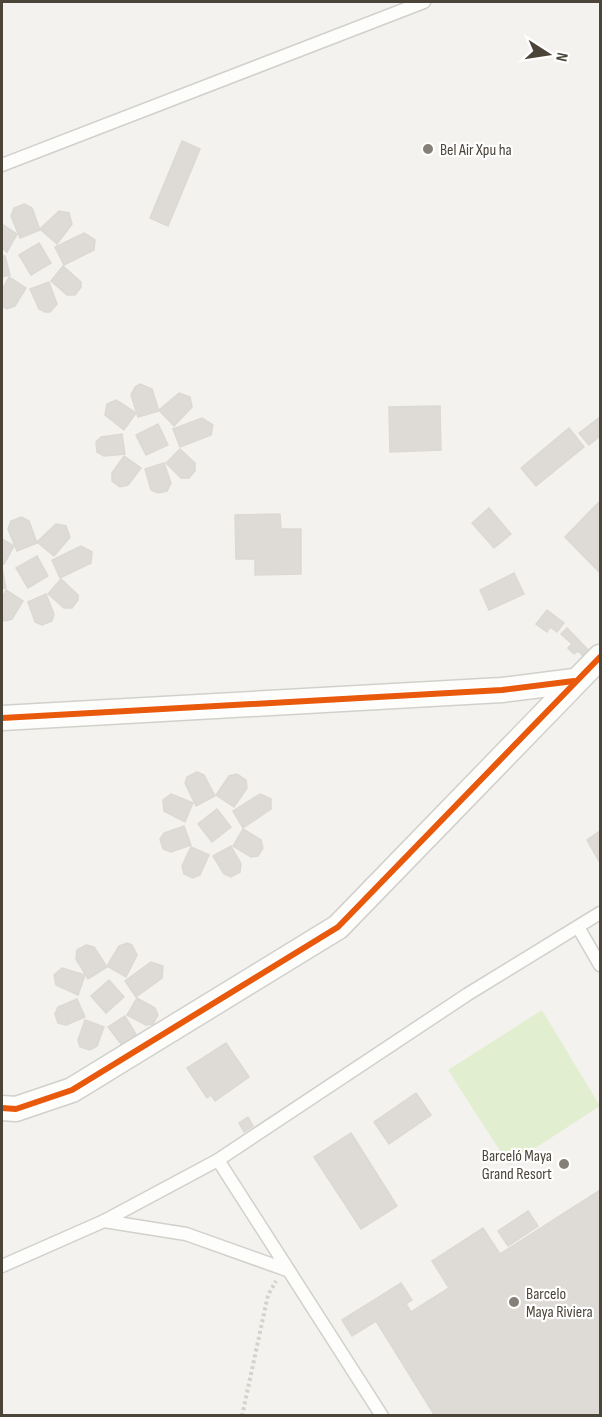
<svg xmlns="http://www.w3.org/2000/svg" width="602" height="1417" viewBox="0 0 602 1417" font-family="'Sofia Sans Condensed',sans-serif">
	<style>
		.green { fill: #e1eecf }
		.building { fill: #dedbd6; stroke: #dcd9d4; stroke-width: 1.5 }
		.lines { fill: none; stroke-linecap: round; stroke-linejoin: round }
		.service-casing { stroke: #d2d0cb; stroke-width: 15 }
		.minor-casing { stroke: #d2d0cb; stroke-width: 27 }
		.path { stroke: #d3d2cc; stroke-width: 4; stroke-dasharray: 3 3; stroke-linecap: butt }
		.service { stroke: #fdfdfc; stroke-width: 12 }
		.minor { stroke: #fdfdfc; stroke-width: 24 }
		.cycleway-casing { stroke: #fff; stroke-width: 10 }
		.cycleway { stroke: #e8590c; stroke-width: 6 }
		.poi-dot { fill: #868178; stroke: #fff; stroke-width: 2 }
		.labels { text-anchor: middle; stroke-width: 4.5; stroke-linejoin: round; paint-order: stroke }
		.poi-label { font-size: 16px; fill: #4b4439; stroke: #fff; text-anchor: start }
	</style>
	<rect width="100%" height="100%" fill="#f4f2ee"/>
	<path class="green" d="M542 1010 600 1106 509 1165 448 1070Z"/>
	<g class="building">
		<path d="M182 141 200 149 168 226 150 218Z"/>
		<path d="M24 204 32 208 40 230 20 238 11 216 14 208Z"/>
		<path d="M59 211 69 213 72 224 57 244 40 229Z"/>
		<path d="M2 224 17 234 7 252 2 248Z"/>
		<path d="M84 233 95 240 94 250 64 265 55 247Z"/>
		<path d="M39 243 51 263 31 275 19 255Z"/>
		<path d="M2 256H5L10 275 2 277Z"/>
		<path d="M63 266 81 282V287L75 295H67L51 281Z"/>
		<path d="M9 277 26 288 15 306 7 309 2 306V290Z"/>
		<path d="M49 282 57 304 50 312H45L39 309 30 289Z"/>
		<path d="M140 384 152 389 159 411 138 417 131 395 135 387Z"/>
		<path d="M179 393 190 397 192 407 174 426 159 410Z"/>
		<path d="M116 400 136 413 124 430 105 415 107 404Z"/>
		<path d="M440 406 441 450 390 452 389 407Z"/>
		<path d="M600 417V436L589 445 579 433Z"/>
		<path d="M202 418 213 425 211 435 180 447 173 429Z"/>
		<path d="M158 424 168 445 146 455 136 435Z"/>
		<path d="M569 428 584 447 536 486 521 468Z"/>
		<path d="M122 434 125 454 104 456 97 452 96 442 101 437Z"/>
		<path d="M180 449 195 463V471L189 478H181L166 463Z"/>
		<path d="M124 456 141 468 128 485 120 487 112 481V473Z"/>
		<path d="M164 463 171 483 167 491 158 493 151 490 145 469Z"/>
		<path d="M600 501V573L565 537Z"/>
		<path d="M489 508 511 534 494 548 472 523Z"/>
		<path d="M280 514 281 529H301V574L255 575V559H236L235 515Z"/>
		<path d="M21 517 29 521 37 543 17 551 8 529 11 521Z"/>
		<path d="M56 524 66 526 70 537 54 556 37 542Z"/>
		<path d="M2 539 14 546 4 564 2 563Z"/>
		<path d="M81 546 92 552 91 563 60 578 52 560Z"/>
		<path d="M37 556 48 576 28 588 16 568Z"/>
		<path d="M2 568 6 588 2 589Z"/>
		<path d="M514 573 524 594 489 610 480 590Z"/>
		<path d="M61 579 78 595V600L72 608H64L48 594Z"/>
		<path d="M6 590 23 601 12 619 5 621 2 620V598Z"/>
		<path d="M46 594 54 614 52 621 42 625 35 622 28 602Z"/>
		<path d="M547 610 564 623 557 632 550 627 547 632 536 624Z"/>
		<path d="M567 628 591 653 586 659 578 651 574 654 568 648 572 644 561 634Z"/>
		<path d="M197 772 204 775 215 796 196 806 185 783 187 777Z"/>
		<path d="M237 774 246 780 247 788 234 807 216 795 229 776Z"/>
		<path d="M171 794 193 803 185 822 164 811 163 800Z"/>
		<path d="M260 794 271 799V809L243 828 233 811Z"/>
		<path d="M217 809 231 827 212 842 198 824Z"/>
		<path d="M184 826 191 845 171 852 163 849 160 839 164 833Z"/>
		<path d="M243 829 261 840 263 848 258 856 251 857 233 846Z"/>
		<path d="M600 831V863L587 840Z"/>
		<path d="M231 846 241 864 240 872 231 877 224 874 213 856Z"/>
		<path d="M191 847 209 855 200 875 193 878 184 874 182 866Z"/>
		<path d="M127 943 132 945 137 955 126 977 107 966 119 946Z"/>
		<path d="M86 945 94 947 107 967 88 979 76 959 77 950Z"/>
		<path d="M151 962 163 966 162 978 136 997 125 981Z"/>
		<path d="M62 968 85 975 78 995 56 985 54 975Z"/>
		<path d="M109 980 124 997 106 1013 91 996Z"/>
		<path d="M137 998 155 1008 158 1015 153 1024 146 1025 127 1015Z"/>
		<path d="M77 999 85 1017 66 1025 58 1023 55 1014 58 1007Z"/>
		<path d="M125 1016 137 1036 122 1045 108 1027Z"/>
		<path d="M85 1020 104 1027 97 1046 90 1050 80 1047 78 1040Z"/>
		<path d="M226 1043 249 1077 215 1101 211 1095 207 1098 187 1068Z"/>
		<path d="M416 1093 431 1115 389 1144 374 1122Z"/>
		<path d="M248 1117 253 1126 244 1132 239 1123Z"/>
		<path d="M351 1133 397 1206 361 1229 314 1157Z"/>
		<path d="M600 1190V1416H435L376 1321 352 1336 342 1320 401 1283 412 1300 406 1304 411 1312 449 1288 432 1261 483 1228 500 1254Z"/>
		<path d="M528 1211 538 1226 508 1246 498 1231Z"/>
	</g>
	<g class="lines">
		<defs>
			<g id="service">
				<path d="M2 165 424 2"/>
				<path d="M578 927 600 965"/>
				<path d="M218 1160 382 1416"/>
				<path d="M104 1221 186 1234 287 1270"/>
				<path d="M2 1266 104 1221 218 1160 468 994 600 913"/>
			</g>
			<g id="minor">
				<path d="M2 718 502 690 574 681"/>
				<path d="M2 1108 16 1109 72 1090 338 927 600 657"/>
			</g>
		</defs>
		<use href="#service" class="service-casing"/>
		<use href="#minor" class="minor-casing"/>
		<path class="path" d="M242 1416 268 1295 276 1281"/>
		<use href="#service" class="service"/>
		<use href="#minor" class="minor"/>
		<defs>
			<g id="cycleway">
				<path d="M2 718 502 690 574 681"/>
				<path d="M2 1108 16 1109 72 1090 338 927 600 657"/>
			</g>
		</defs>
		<use href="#cycleway" class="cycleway-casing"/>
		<use href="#cycleway" class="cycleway"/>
	</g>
	<g class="poi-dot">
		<circle cx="428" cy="149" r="6"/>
		<circle cx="564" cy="1164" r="6"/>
		<circle cx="514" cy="1302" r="6"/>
	</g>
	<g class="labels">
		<g class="poi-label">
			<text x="440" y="155">Bel Air Xpu ha</text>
			<text x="552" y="1161" text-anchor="end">Barceló Maya<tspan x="552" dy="18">Grand Resort</tspan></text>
			<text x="526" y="1299">Barcelo<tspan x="526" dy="18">Maya Riviera</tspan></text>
		</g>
	</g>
	<rect width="602" height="1417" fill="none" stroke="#4b4439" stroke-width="6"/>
	<g transform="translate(548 54) rotate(102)" stroke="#ffffff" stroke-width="4.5" paint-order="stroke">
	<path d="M0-4.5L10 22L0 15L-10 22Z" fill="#4b4439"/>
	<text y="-9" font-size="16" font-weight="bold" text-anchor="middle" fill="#4b4439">N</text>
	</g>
</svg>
